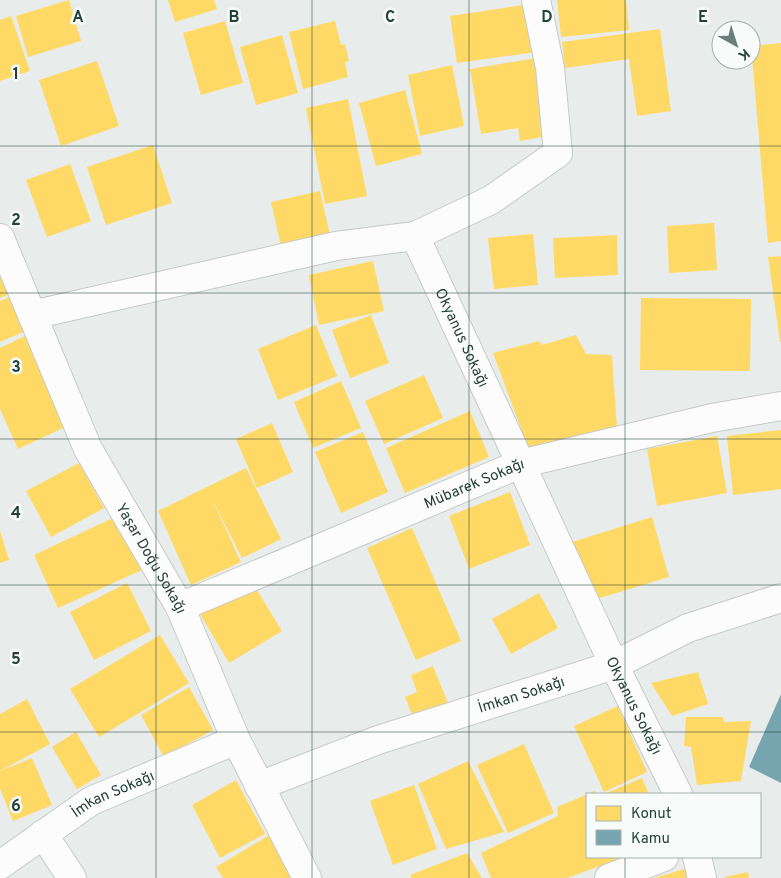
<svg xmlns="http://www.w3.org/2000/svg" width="781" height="878" viewBox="0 0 781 878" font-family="Overpass,sans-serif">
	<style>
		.homes { fill: #ffd966 }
		.public { fill: #76a5af }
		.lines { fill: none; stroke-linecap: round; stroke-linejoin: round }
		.street-casing { stroke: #c5cac8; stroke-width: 30 }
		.street { stroke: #fcfcfc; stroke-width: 28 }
		.grid { fill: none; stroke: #24423a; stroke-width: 1; stroke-opacity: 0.55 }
		.labels { text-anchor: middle; stroke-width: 5; stroke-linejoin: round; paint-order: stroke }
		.street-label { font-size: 15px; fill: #24423a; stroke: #f7fbf9 }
		.grid-label { font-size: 16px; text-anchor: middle; font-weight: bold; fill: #24423a; stroke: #f7fbf9; stroke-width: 5; stroke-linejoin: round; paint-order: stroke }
	</style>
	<rect width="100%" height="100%" fill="#e8edeb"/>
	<g class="homes">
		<path d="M69 0 81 41 28 57 16 16Z"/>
		<path d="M168 0H214L217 9 175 22Z"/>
		<path d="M557 0H626L629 30 561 37Z"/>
		<path d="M530 4 536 52 457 63 450 16Z"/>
		<path d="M11 16 30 71 0 81V20Z"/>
		<path d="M225 21 243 83 201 95 183 33Z"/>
		<path d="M335 21 341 45 345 44 349 61 345 62 348 77 303 89 289 32Z"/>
		<path d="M660 29 671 111 637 116 629 59 565 68 562 42Z"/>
		<path d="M282 35 298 93 256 105 240 47Z"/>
		<path d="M781 43V241L768 243 751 46Z"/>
		<path d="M536 58 548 136 520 141 518 128 481 134 470 69Z"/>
		<path d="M97 61 119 126 61 146 39 80Z"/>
		<path d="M452 65 464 126 420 136 408 75Z"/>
		<path d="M405 90 422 154 376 166 359 103Z"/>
		<path d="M348 99 367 196 325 204 306 108Z"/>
		<path d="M153 145 172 203 106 225 87 167Z"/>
		<path d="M70 164 91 221 47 237 26 180Z"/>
		<path d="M320 191 330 235 281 246 271 202Z"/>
		<path d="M714 223 717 270 669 273 667 226Z"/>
		<path d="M533 234 538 285 494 289 488 238Z"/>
		<path d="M617 235 618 275 555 278 553 238Z"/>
		<path d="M781 256V342H780L768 257Z"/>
		<path d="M373 261 384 311 319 325 309 275Z"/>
		<path d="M0 264 13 292 0 298Z"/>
		<path d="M15 295 30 329 0 342V301Z"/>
		<path d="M641 298 751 299 750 371 640 370Z"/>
		<path d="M371 315 389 363 350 378 332 330Z"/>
		<path d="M316 325 337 376 278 400 258 349Z"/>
		<path d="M576 335 586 354 612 355 617 429 529 450 493 353 539 341 542 345Z"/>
		<path d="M25 336 65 427 18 449 0 409V348Z"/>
		<path d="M424 375 443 418 384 444 365 401Z"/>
		<path d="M341 381 361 428 313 448 294 402Z"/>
		<path d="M470 411 489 457 405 493 386 448Z"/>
		<path d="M272 423 293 472 257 488 236 439Z"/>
		<path d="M781 430V489L733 495 727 436Z"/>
		<path d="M363 432 388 492 341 513 315 452Z"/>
		<path d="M717 436 727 493 657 506 647 449Z"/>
		<path d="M79 463 104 508 51 537 26 491Z"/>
		<path d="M246 468 281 539 242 558 211 497 241 562 191 585 158 511Z"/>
		<path d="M510 492 530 545 469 569 449 516Z"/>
		<path d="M117 516 142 570 58 608 34 555Z"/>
		<path d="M652 517 669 577 590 601 572 542Z"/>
		<path d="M412 528 461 641 416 660 367 548Z"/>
		<path d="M0 531 9 560 0 563Z"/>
		<path d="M252 582 282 631 229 663 200 614Z"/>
		<path d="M127 583 151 631 94 660 70 612Z"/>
		<path d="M539 593 558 628 511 654 492 619Z"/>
		<path d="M160 635 189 683 99 737 70 689Z"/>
		<path d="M433 666 451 711 413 717 405 697 417 692 411 675Z"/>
		<path d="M698 672 708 704 672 716 651 683Z"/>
		<path d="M189 687 213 730 164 757 141 715Z"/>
		<path d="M27 699 50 744 0 771V714Z"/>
		<path d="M618 706 647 772 604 792 574 726Z"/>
		<path d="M686 717H723L724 722 751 721 741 781 697 785 691 747 684 746Z"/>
		<path d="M76 732 101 775 77 789 52 747Z"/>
		<path d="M524 744 554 813 508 833 477 765Z"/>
		<path d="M32 758 52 805 13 821 0 789V771Z"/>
		<path d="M468 761 504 832 446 849 418 784Z"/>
		<path d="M642 778 649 794H604Z"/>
		<path d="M236 780 265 834 220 858 192 805Z"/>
		<path d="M414 785 437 849 393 865 370 801Z"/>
		<path d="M595 791 597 794H587V857H625L567 878H491L481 853 558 816 557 807Z"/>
		<path d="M271 834 298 878H223L216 867Z"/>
		<path d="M467 853 482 878H412L410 875Z"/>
		<path d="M688 868 691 878H654Z"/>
		<path d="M748 872 749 878H726L725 877Z"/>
	</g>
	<path class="public" d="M781 694V783L749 767Z"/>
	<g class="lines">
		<defs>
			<g id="street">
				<path id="s1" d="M415 236 614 665 678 794"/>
				<path id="s2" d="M0 238 88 449 180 607 236 740 307 878"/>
				<path d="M32 315 336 246 415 236 491 200 558 153 550 68 536 0"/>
				<path id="s3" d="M180 607 520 464 712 418 781 406"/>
				<path id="s4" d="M259 786 378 740 614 665 688 628 781 598"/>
				<path d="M43 834 72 878"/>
				<path d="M697 857 702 878"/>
				<path id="s5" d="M0 865 91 801 236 740"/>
				<path d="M609 878 664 857"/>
			</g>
		</defs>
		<use href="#street" class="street-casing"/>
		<use href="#street" class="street"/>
	</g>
	<path class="grid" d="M156 0V878M312 0V878M469 0V878M625 0V794M0 146H781M0 293H781M0 439H781M0 585H781M0 732H781M625 857V878"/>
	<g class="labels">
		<g class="street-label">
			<text dy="5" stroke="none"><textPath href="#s1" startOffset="112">Okyanus Sokağı</textPath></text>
			<text dy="5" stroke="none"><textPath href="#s3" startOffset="319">Mübarek Sokağı</textPath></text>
			<text dy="5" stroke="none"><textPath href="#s2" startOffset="355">Yaşar Doğu Sokağı</textPath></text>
			<text dy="5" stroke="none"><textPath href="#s4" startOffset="278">İmkan Sokağı</textPath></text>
			<text dy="5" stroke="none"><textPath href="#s1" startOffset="518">Okyanus Sokağı</textPath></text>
			<text dy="5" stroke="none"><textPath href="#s5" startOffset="134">İmkan Sokağı</textPath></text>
		</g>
	</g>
	<g class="grid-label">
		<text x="78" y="22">A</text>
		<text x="234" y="22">B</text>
		<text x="390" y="22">C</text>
		<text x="547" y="22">D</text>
		<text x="703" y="22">E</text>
		<text x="16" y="79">1</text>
		<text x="16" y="225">2</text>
		<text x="16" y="372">3</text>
		<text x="16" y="518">4</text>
		<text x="16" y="664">5</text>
		<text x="16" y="811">6</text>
	</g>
	<rect x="586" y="793" width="175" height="65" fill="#f7fbf9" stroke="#a3b1ad"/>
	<rect x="596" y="806" width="25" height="15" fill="#ffd966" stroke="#a3b1ad"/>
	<text x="631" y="818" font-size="15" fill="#24423a">Konut</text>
	<rect x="596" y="830" width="25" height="15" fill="#76a5af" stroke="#a3b1ad"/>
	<text x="631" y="843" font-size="15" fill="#24423a">Kamu</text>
	<g transform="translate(736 45) rotate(141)"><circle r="24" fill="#f7fbf9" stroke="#a3b1ad"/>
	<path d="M0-4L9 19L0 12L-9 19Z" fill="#697e78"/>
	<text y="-8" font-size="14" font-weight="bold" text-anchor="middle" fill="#24423a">K</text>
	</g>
</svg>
